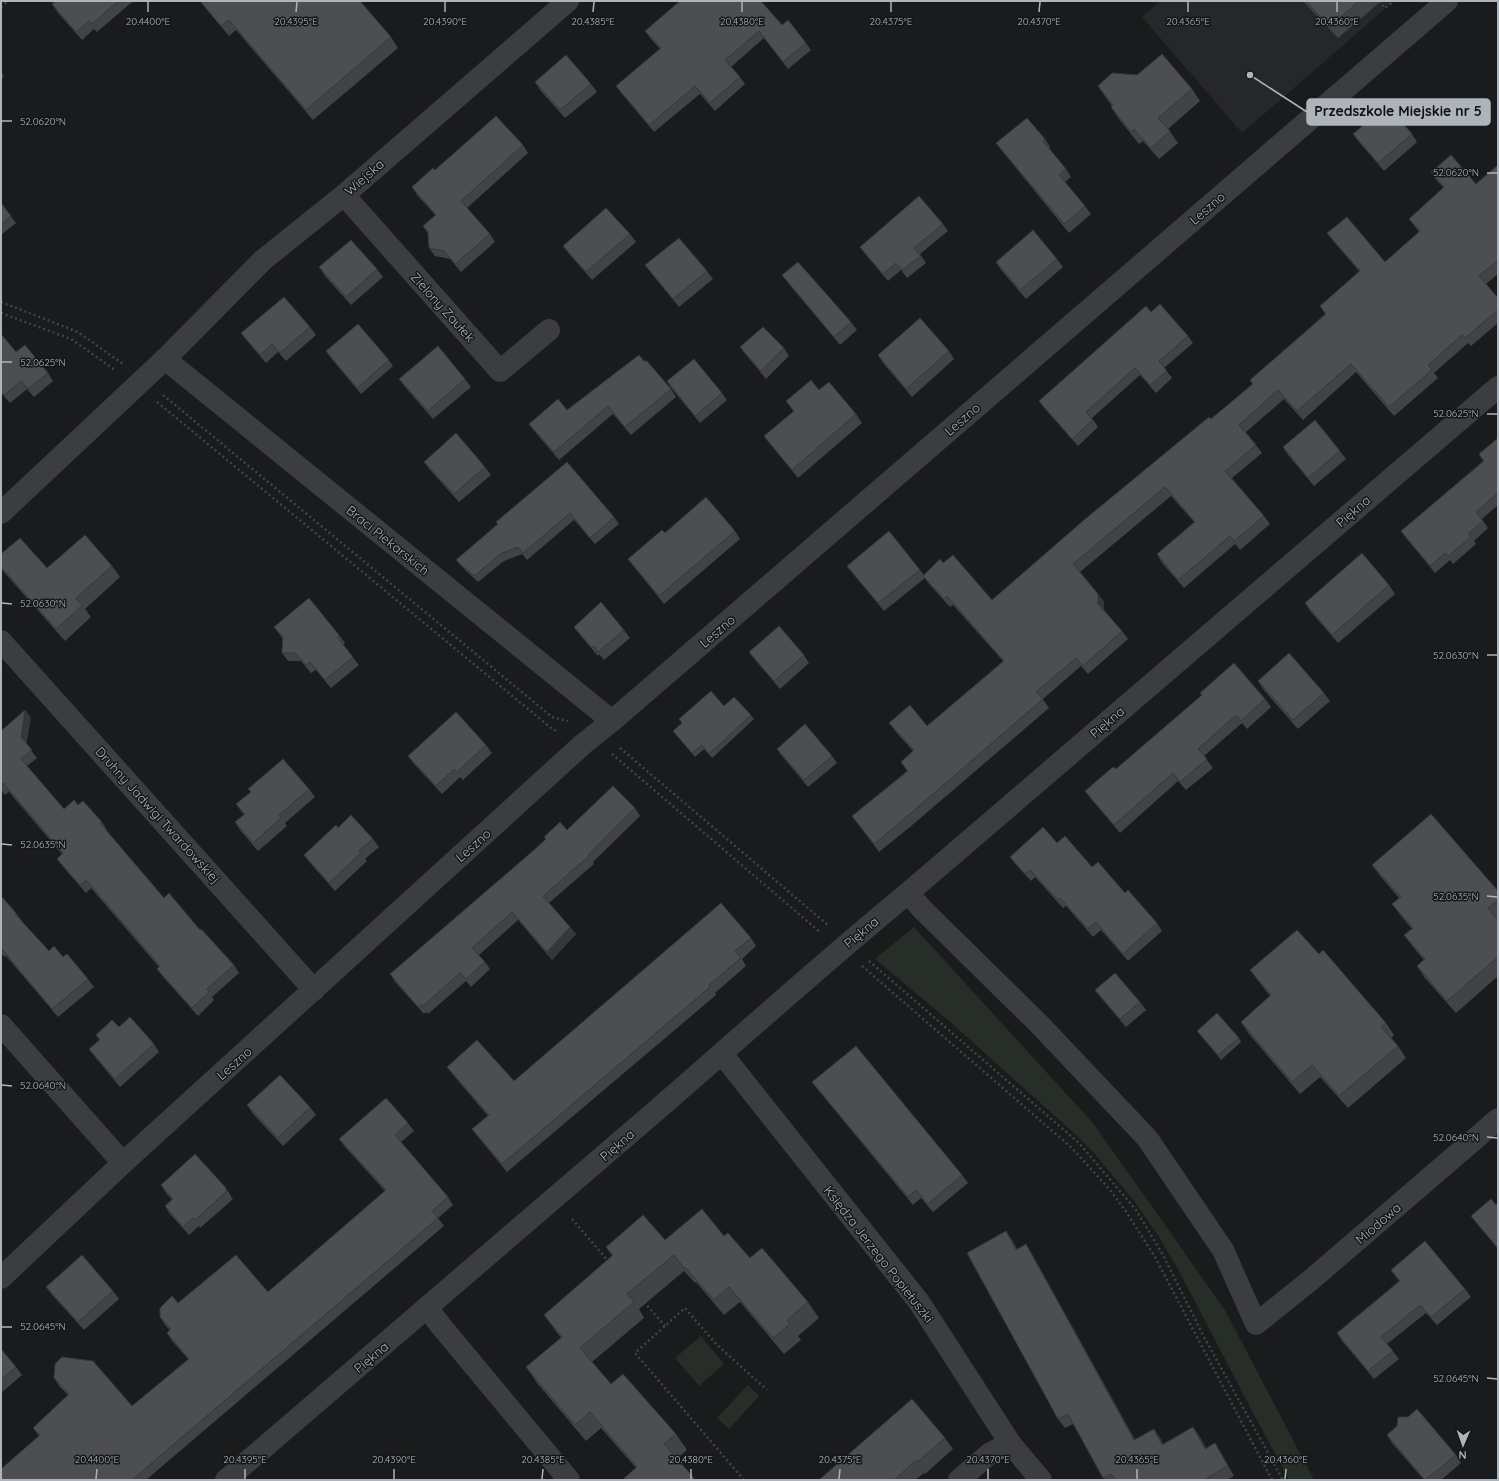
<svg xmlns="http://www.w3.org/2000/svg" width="1499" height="1481" viewBox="0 0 1499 1481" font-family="Quicksand,sans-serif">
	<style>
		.built { fill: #262729 }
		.green { fill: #262e27 }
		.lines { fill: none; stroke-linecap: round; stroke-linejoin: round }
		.path { stroke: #424448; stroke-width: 2.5; stroke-dasharray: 2 3; stroke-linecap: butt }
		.minor { stroke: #3c3d41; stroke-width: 22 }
		.wall { fill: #414346 }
		.shaded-wall { fill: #353739 }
		.building { fill: #4c4e51; stroke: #353739 }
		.ticks { fill: none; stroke: #aeb4bb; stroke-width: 1.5 }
		.labels { text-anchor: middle; stroke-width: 3; stroke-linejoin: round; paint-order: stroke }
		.street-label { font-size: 13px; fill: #aeb4bb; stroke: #151617 }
		.ticks-label { font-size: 10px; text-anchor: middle; fill: #aeb4bb; stroke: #151617; stroke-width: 3; stroke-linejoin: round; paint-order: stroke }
		.leader { fill: none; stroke: #aeb4bb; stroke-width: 1.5 }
		.callout-dot { fill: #aeb4bb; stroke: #151617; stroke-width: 1.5 }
		.callout { fill: #aeb4bb; stroke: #aeb4bb; stroke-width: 1.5 }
		.callout-label { font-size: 14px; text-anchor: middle; font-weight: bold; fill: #111 }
	</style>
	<rect width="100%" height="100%" fill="#1a1b1c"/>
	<path class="built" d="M1160 1H1394L1242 133 1142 17Z"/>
	<g class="green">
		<path d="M914 927 1093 1123 1225 1310 1314 1480H1289L1251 1409 1179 1271 1159 1237 1135 1202 1093 1152 1075 1134 949 1021 875 959Z"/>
		<path d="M701 1336 724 1364 699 1386 675 1358Z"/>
		<path d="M748 1385 759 1396 729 1429 717 1418Z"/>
	</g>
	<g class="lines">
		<g class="path">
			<path d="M1379 1 1385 8 1394 1"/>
			<path d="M1 7 8 1"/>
			<path d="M1 302 78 332 123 364"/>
			<path d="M1 313 71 339 115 370"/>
			<path d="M163 395 552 717 568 721"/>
			<path d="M157 402 551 728 558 732"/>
			<path d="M620 748 829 926"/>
			<path d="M612 754 821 933"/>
			<path d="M869 961 1079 1143 1136 1210 1163 1255 1204 1337 1283 1480"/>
			<path d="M862 966 1072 1148 1110 1190 1125 1210 1155 1257 1272 1480"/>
			<path d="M572 1219 609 1262"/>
			<path d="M644 1302 665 1326"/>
			<path d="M744 1480 635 1353 685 1308 716 1344 767 1390"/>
		</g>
		<g class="minor">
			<path d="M344 195 500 371 549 330"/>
			<path d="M165 359 612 721"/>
			<path d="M1 513 165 359 263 260 344 195 568 1"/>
			<path d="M1 641 314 990"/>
			<path d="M908 893 923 910 1038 1023 1147 1138 1223 1250 1256 1324 1312 1279 1498 1119"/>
			<path d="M1 1025 123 1163"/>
			<path d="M722 1054 919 1302 1010 1443 1041 1480"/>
			<path d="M1 1278 123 1163 582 745 612 721 1447 1"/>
			<path d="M428 1309 441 1326 569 1480"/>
			<path d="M226 1480C371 1357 515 1233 658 1109 741 1037 823 963 908 893L1498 387"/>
			<path d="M959 1480 989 1454 1010 1443"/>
		</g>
	</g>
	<g class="wall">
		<path d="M56 1H131L132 2 97 32 94 29 82 40 58 13 52 4Z"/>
		<path d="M200 1 391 37 398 48 313 120 236 30 229 36 207 10Z"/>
		<path d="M1303 1H1379L1380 2 1338 38Z"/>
		<path d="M782 25 806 43 811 50 788 69 764 38 731 67 740 77 745 84 715 111 700 94 654 132 621 93 616 86 660 49 650 38 645 31Z"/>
		<path d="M1 71 4 76 1 79Z"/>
		<path d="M535 82 591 84 597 92 565 118 540 90Z"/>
		<path d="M1098 86 1192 89 1200 101 1168 129 1178 143 1159 159 1143 141 1139 144 1119 119 1111 107 1112 106 1106 98Z"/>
		<path d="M1353 134H1412L1417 142 1384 171 1359 142Z"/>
		<path d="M1045 139 1050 147 1049 148 1066 169 1071 177 1065 182 1085 206 1091 214 1069 233 1002 151 996 143Z"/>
		<path d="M523 145 528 153 467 208 490 234 495 242 461 272 450 259 435 256 429 248 428 234 423 226 435 215 417 195 412 187 435 170Z"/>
		<path d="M1498 165V274L1486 284 1498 298V323L1471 346 1468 343 1434 373 1438 378 1394 416 1356 372 1303 420 1284 399 1246 432 1256 445 1262 453 1232 478 1264 516 1270 524 1240 550 1235 544 1184 588 1162 563 1157 554 1194 522 1171 496 1080 572 1098 594 1104 602V610L1122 631 1128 639 1088 674 1081 666 1043 699 1049 708 910 827 879 852 852 816 907 771 901 762 913 751 895 731 889 723 927 726 1003 661 953 605 950 607 929 584 925 578 884 611 853 574 847 566 920 570 924 575 943 563 992 600 1211 419 1252 384 1250 380 1325 314 1320 306 1359 271 1333 241 1327 233 1385 262 1419 232 1409 219 1444 188 1437 181 1431 172 1476 184Z"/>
		<path d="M1 203 16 223 1 235Z"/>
		<path d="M943 224 948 231 920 254 926 263 907 278 901 270 888 281 865 254 860 247Z"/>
		<path d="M630 234 636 242 592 280 569 254 563 246Z"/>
		<path d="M1057 259 1063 267 1026 299 1001 270 996 262Z"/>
		<path d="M645 265 707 271 713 279 679 307 651 273Z"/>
		<path d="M319 267 377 269 383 277 351 305 325 276Z"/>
		<path d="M782 275 851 322 857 330 840 345 788 283Z"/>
		<path d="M1151 312 1188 336 1193 343 1164 368 1172 378 1156 393 1140 375 1092 418 1098 427 1078 446 1044 408 1039 401Z"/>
		<path d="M310 327 316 335 286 361 278 352 266 363 247 341 241 333Z"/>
		<path d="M1 334 16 352 48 373 53 381 34 397 27 389 10 403 1 393Z"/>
		<path d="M740 347 784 348 789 356 766 379 746 355Z"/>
		<path d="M326 351 389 360 393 366 361 394 330 357Z"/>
		<path d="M949 351 954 359 912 397 883 363 878 355Z"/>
		<path d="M644 361 671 389 676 397 631 435 613 414 559 460 535 432 529 424 567 410Z"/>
		<path d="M399 379H465L471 387 433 419 405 387Z"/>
		<path d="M667 381 722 393 727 400 700 423 672 389Z"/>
		<path d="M819 390 856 414 862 423 798 478 770 444 764 436 794 412 786 401Z"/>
		<path d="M1498 438V505L1482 519 1488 528 1474 541 1476 544 1453 564 1450 560 1435 573 1406 538 1401 531 1483 461 1479 454Z"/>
		<path d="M1283 447 1340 451 1346 459 1314 486 1288 455Z"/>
		<path d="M424 462 485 467 491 475 459 502 430 470Z"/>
		<path d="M567 462 614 517 619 524 595 544 574 520 527 560 522 554 504 561 478 582 461 566 456 560 498 524Z"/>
		<path d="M735 531 740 539 664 604 634 567 628 559 665 533Z"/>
		<path d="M1 554 47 568 112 566 120 577 85 609 91 617 65 641 3 571 1 569Z"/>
		<path d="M1389 585 1395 594 1338 643 1310 611 1305 603Z"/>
		<path d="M274 627 339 635 345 643 343 645 359 665 331 688 316 670 311 673 301 661H288L282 653 283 639Z"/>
		<path d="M574 627 624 630 630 638 604 660 599 654 598 656 580 635Z"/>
		<path d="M749 652 804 655 809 663 780 689 755 660Z"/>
		<path d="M1258 681 1324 693 1330 701 1298 729 1263 689Z"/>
		<path d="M1200 693 1265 699 1271 707 1247 729 1242 723 1204 756 1213 768 1186 790 1178 781 1120 833 1091 799 1085 791 1116 769 1202 695Z"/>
		<path d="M724 706 751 715 754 719 712 758 704 749 695 757 676 735 673 731Z"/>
		<path d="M25 710 31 718 26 744 37 758 27 766 64 809 78 805 102 822 107 830 106 831 164 898 200 930 234 965 239 973 212 997 214 1000 198 1016 163 977 157 969 159 967 91 888 86 893 63 867 57 859 62 854 9 792 5 795 1 790V731Z"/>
		<path d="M486 745 492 753 463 780 460 777 442 794 414 764 408 756Z"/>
		<path d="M777 749 832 756 837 763 808 787 781 755Z"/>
		<path d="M248 789H309L315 797 285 823 287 826 258 851 240 830 235 822 244 815 236 804 251 792Z"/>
		<path d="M635 808 640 816 593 862 594 864 549 903 570 927 576 934 552 960 518 920 479 955 485 962 490 969 471 987 466 981 428 1014 427 1012 424 1014 395 982 390 974 567 830Z"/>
		<path d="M338 828 373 839 379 847 365 859 367 861 335 891 310 863 304 855Z"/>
		<path d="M1057 843 1092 867 1125 893 1157 923 1162 931 1128 961 1101 930 1093 937 1066 906 1063 908 1035 877 1031 881 1015 864 1010 857Z"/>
		<path d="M1372 865 1498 891V919H1497L1498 920V976L1456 1013 1425 978 1417 966 1424 960 1413 947 1404 935 1412 929 1401 916 1392 904 1399 898 1381 877Z"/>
		<path d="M1 896 16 913 22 921H21L49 951 63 957 88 979 94 987 58 1017 6 956 5 957 1 953Z"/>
		<path d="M751 938 756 946 742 959 746 966 715 993 716 995 507 1172 478 1137 472 1129 488 1116 453 1075 447 1067 514 1081Z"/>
		<path d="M1319 954 1386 1023 1394 1035 1391 1038 1398 1046 1406 1058 1348 1108 1320 1077 1300 1094 1249 1034 1241 1022 1270 996 1259 982 1250 970Z"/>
		<path d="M1095 990 1140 1002 1146 1010 1126 1027 1101 998Z"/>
		<path d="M119 1027 154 1044 159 1052 120 1087 95 1057 89 1049 99 1040 96 1035Z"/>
		<path d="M1197 1031 1239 1038 1241 1042 1221 1060Z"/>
		<path d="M812 1082 962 1175 968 1183 933 1212 921 1198 913 1205 818 1090Z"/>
		<path d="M247 1105 310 1107 316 1115 283 1146 253 1114Z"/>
		<path d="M408 1123 414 1131 401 1142 448 1197 453 1205 438 1218 444 1226 146 1480H1L39 1436 33 1428 68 1395 59 1386 54 1378 132 1406 188 1359 172 1341 167 1333 170 1330 165 1325 160 1317 178 1303 268 1292 385 1191 345 1147 339 1139Z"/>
		<path d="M161 1185 226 1188 231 1196V1197L233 1199 200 1228 199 1226 189 1235 170 1214 165 1206 172 1200 166 1193Z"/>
		<path d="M1498 1203V1249L1477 1224 1471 1216 1496 1205Z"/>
		<path d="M724 1236 750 1258 808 1302 819 1318 798 1336 801 1340 784 1354 740 1302 724 1315 696 1282 695 1283 684 1271 639 1309 644 1318 592 1362 611 1384 676 1434 687 1450 676 1459 695 1480H623L636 1468 601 1428 586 1441 537 1383 526 1367 561 1338 555 1330 544 1315 612 1256 606 1247 665 1240Z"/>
		<path d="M1013 1241 1017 1249 1032 1254 1135 1440 1161 1439 1163 1444 1193 1427 1200 1437 1206 1448 1221 1453 1234 1476 1227 1480H1105L1073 1424 1065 1428 1058 1419Z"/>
		<path d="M1391 1270 1465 1289 1471 1297 1437 1325 1426 1313 1387 1344 1399 1359 1374 1379 1342 1341 1337 1333 1399 1281Z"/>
		<path d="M46 1287 113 1291 119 1299 84 1330 52 1295Z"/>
		<path d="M1 1349 16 1367 22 1375 1 1393Z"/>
		<path d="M1387 1435 1456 1455 1461 1463 1441 1480H1424L1392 1443Z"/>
		<path d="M945 1438 953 1449 925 1474 924 1473 915 1480H821Z"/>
	</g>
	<g class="shaded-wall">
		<path d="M1098 594 1104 602V612L1098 604Z"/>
		<path d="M25 710 31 718 26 745 21 737Z"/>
		<path d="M570 927 576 934 552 960 547 952Z"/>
		<path d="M1006 1231 1013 1241 1022 1259 1016 1250Z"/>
		<path d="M1026 1244 1032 1254 1141 1450 1134 1440Z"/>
		<path d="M1193 1427 1200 1437 1212 1458 1205 1449Z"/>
		<path d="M1154 1429 1161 1439 1168 1454 1162 1445Z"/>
	</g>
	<g class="building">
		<path d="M56 1H118L92 24 89 21 76 32 52 4Z"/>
		<path d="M200 1H360L391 37 306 110 229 20 221 26Z"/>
		<path d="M680 1H761L782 25 788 20 806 43 783 62 759 31 725 60 740 77 710 103 695 86 649 125 616 86 661 48 645 31Z"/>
		<path d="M1306 1H1359L1330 27Z"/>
		<path d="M1162 54 1192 89 1158 118 1170 131 1151 148 1134 129 1131 132 1111 107 1113 105 1098 86 1112 73 1137 75Z"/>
		<path d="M566 55 591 84 560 110 535 82Z"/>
		<path d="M1387 105 1412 134 1378 163 1353 134Z"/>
		<path d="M496 116 523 145 461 201 490 234 455 264 444 251 429 248 428 232 423 226 436 215 412 187 433 168 435 170Z"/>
		<path d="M1027 118 1045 139 1043 141 1066 169 1059 175 1085 206 1064 224 996 143Z"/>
		<path d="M1451 155 1476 184 1498 165V260L1479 276 1498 298V310L1465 338 1462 335 1428 365 1432 370 1389 407 1351 364 1297 411 1278 390 1239 425 1256 445 1225 471 1264 516 1234 541 1230 536 1178 580 1157 554 1195 522 1165 487 1073 564 1098 594V604L1122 631 1083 666 1076 658 1036 692 1043 699 904 819 874 844 852 816 908 771 901 762 914 750 889 723 910 705 927 726 1004 661 947 596 944 599 923 576 940 559 943 563 953 555 992 600 1084 520 1209 417 1211 419 1253 384 1250 380 1326 314 1320 306 1360 271 1327 233 1347 217 1385 262 1420 231 1409 219 1444 187 1431 172Z"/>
		<path d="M919 196 943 224 914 248 921 256 902 270 896 263 883 274 860 247Z"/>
		<path d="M1 203 11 216 1 224Z"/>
		<path d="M606 208 630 234 586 272 563 246Z"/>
		<path d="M1033 230 1057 259 1020 290 996 262Z"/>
		<path d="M679 238 707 271 673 299 645 265Z"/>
		<path d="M351 240 377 269 346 297 319 267Z"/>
		<path d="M798 262 851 322 834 337 782 275Z"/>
		<path d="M284 297 310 327 280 353 272 344 260 355 241 333Z"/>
		<path d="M1160 304 1188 336 1159 361 1167 371 1150 385 1135 368 1086 412 1093 420 1072 439 1039 401 1146 306 1151 312Z"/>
		<path d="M920 318 949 351 906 389 878 355Z"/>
		<path d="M358 324 389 360 357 388 326 351Z"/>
		<path d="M763 327 784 348 761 371 740 347Z"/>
		<path d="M1 334 16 352 25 345 48 373 28 389 21 381 4 395 1 392Z"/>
		<path d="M438 346 465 379 428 411 399 379Z"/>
		<path d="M639 355 644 361H647L671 389 625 427 608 406 554 452 529 424 558 399 567 410Z"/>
		<path d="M694 359 722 393 695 416 667 381Z"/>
		<path d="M811 380 819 390 829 382 856 414 792 470 764 436 794 411 786 401Z"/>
		<path d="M1315 420 1340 451 1308 478 1283 447Z"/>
		<path d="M456 433 485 467 454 494 424 462Z"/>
		<path d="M1498 438V493L1476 512 1483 521 1468 534 1471 537 1448 556 1445 553 1430 566 1401 531 1484 461 1479 454Z"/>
		<path d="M567 462 614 517 590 538 570 513 523 553 518 547 500 554 474 576 456 560 498 524 496 522Z"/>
		<path d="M706 497 735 531 659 596 628 559 662 530 665 533Z"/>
		<path d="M889 531 920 570 878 603 847 566Z"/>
		<path d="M85 535 112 566 76 598 82 606 56 629 1 567V554L20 538 47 568Z"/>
		<path d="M1362 553 1389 585 1332 635 1305 603Z"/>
		<path d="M309 598 339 635 337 637 353 657 325 680 310 662 306 665 295 653H282L283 637 274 627Z"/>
		<path d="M601 602 624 630 598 652 594 646 592 648 574 627Z"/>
		<path d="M779 626 804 655 774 681 749 652Z"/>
		<path d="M1289 653 1324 693 1293 720 1258 681Z"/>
		<path d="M1234 663 1265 699 1241 721 1236 715 1198 749 1207 759 1180 782 1173 773 1114 825 1085 791 1113 767 1116 769 1202 695 1200 693Z"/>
		<path d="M711 691 724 706 734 697 751 715 709 754 702 745 692 753 673 731 682 723 679 719Z"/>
		<path d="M25 710 21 737 32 750 21 759 64 809 74 800 78 805 83 801 102 822 100 823 164 898 169 893 200 930 201 929 234 965 207 989 209 992 192 1008 157 969 160 966 86 880 80 885 57 859 63 853 3 783 1 785V731Z"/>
		<path d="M456 712 486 745 457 772 454 769 436 786 408 756Z"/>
		<path d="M805 724 832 756 804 780 777 749Z"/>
		<path d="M283 759 309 789 279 815 281 818 253 843 235 822 245 814 236 804 251 792 248 789Z"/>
		<path d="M613 786 635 808 588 855 589 856 543 896 570 927 547 952 512 912 472 948 485 962 466 979 460 973 423 1006 422 1004 418 1007 390 974 534 850 546 839 544 837 560 822 567 830Z"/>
		<path d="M1431 814 1498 891V900L1488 908 1498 920V957L1447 1001 1417 966 1425 959 1404 935 1413 928 1392 904 1401 897 1372 865Z"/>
		<path d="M351 815 373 839 359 851 361 853 329 883 304 855 336 825 338 828Z"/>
		<path d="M1043 827 1057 843 1065 836 1092 867 1098 862 1125 893 1128 890 1157 923 1123 954 1096 922 1088 929 1060 898 1058 900 1030 870 1025 874 1010 857Z"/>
		<path d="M1 896 16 913 15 914 49 951 54 946 63 957 67 954 88 979 52 1009 1 948Z"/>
		<path d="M721 903 751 938 735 951 741 958 709 985 710 987 502 1164 472 1129 489 1115 447 1067 477 1040 514 1081Z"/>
		<path d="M1297 930 1319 954 1323 950 1386 1023 1381 1027 1398 1046 1339 1096 1312 1065 1292 1082 1241 1022 1271 995 1250 970Z"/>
		<path d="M1115 973 1140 1002 1120 1019 1095 990Z"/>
		<path d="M1217 1013 1239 1038 1218 1055 1197 1031Z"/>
		<path d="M130 1017 154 1044 115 1079 89 1049 100 1040 96 1035 112 1020 119 1027Z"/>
		<path d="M856 1046 962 1175 928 1204 916 1190 908 1197 812 1082Z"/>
		<path d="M280 1075 310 1107 278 1138 247 1105Z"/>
		<path d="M386 1098 408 1123 395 1135 448 1197 432 1211 438 1218 132 1480H1V1469L40 1435 33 1428 69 1394 54 1378 55 1364 62 1357 93 1361 132 1406 189 1359 167 1333 171 1329 160 1317V1308L172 1296 178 1303 236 1255 268 1292 386 1190 339 1139Z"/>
		<path d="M195 1154 226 1188 225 1189 227 1191 195 1220 193 1218 183 1227 165 1206 173 1199 161 1185Z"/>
		<path d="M1491 1199 1496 1205 1498 1203V1248L1471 1216Z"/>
		<path d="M702 1209 724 1236 728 1233 750 1258 762 1248 808 1302 787 1320 790 1324 773 1338 729 1287 714 1300 685 1267 684 1268 674 1255 627 1294 634 1302 580 1348 611 1384 623 1374 676 1434 664 1444 694 1478 692 1480H622L637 1467 590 1412 575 1425 526 1367 562 1337 544 1315 613 1255 606 1247 643 1215 665 1240Z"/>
		<path d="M1006 1231 1016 1250 1026 1244 1134 1440 1154 1429 1162 1445 1193 1427 1205 1449 1215 1443 1228 1466 1204 1480H1115L1111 1474 1103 1478 1068 1414 1058 1419 967 1253Z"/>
		<path d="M1425 1241 1465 1289 1431 1317 1420 1305 1381 1337 1393 1351 1368 1371 1337 1333 1400 1281 1391 1270Z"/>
		<path d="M82 1255 113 1291 78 1322 46 1287Z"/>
		<path d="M1 1349 16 1367 1 1380Z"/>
		<path d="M912 1399 945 1438 917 1462 915 1461 894 1480H822L820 1479Z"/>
		<path d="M1417 1409 1456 1455 1425 1480 1387 1435 1397 1426 1398 1417H1408Z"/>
	</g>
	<path class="ticks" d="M148 12V2M296 12 297 2M445 12V2M593 12 594 2M742 12V2M891 12V2M1039 12 1040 2M1188 12V2M1337 12V2M2 121H12M1487 173H1497M2 362H12M1487 414H1497M2 603 12 604M1487 655H1497M2 844 12 845M1487 896 1497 897M2 1085 12 1086M1487 1137 1497 1138M2 1327H12M1487 1378 1497 1379M96 1479 97 1469M245 1479V1469M394 1479V1469M542 1479 543 1469M691 1479V1469M839 1479 840 1469M988 1479V1469M1137 1479V1469M1285 1479 1286 1469"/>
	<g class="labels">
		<g class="street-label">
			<text transform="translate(364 177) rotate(-41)" y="5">Wiejska</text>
			<text transform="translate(1207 208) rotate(-41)" y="5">Leszno</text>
			<text transform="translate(443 307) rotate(48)" y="5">Zielony Zaułek</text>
			<text transform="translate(962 419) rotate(-41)" y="5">Leszno</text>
			<text transform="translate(1353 511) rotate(-41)" y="5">Piękna</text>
			<text transform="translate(388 540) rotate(39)" y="5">Braci Piekarskich</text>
			<text transform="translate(717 631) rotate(-41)" y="5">Leszno</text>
			<text transform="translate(1107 722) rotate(-41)" y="5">Piękna</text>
			<text transform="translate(158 815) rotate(48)" y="5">Druhny Jadwigi Twardowskiej</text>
			<text transform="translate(473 845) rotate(-42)" y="5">Leszno</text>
			<text transform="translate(861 932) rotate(-40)" y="5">Piękna</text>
			<text transform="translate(234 1063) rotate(-42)" y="5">Leszno</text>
			<text transform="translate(617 1145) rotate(-41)" y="5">Piękna</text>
			<text transform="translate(1378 1223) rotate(-41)" y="5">Miodowa</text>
			<text transform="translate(879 1254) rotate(52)" y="5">Księdza Jerzego Popiełuszki</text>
			<text transform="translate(371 1357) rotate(-40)" y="5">Piękna</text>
		</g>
	</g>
	<g class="ticks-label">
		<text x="148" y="25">20.4400°E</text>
		<text x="296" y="25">20.4395°E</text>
		<text x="445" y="25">20.4390°E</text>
		<text x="593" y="25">20.4385°E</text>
		<text x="742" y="25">20.4380°E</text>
		<text x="891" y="25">20.4375°E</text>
		<text x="1039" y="25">20.4370°E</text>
		<text x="1188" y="25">20.4365°E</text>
		<text x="1337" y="25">20.4360°E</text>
		<text x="43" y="125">52.0620°N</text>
		<text x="1456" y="176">52.0620°N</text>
		<text x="43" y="366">52.0625°N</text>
		<text x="1456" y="417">52.0625°N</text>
		<text x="43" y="607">52.0630°N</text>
		<text x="1456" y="659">52.0630°N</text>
		<text x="43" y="848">52.0635°N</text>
		<text x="1456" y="900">52.0635°N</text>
		<text x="43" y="1089">52.0640°N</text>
		<text x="1456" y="1141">52.0640°N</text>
		<text x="43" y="1330">52.0645°N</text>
		<text x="1456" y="1382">52.0645°N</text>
		<text x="97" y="1463">20.4400°E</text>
		<text x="245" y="1463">20.4395°E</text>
		<text x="394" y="1463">20.4390°E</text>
		<text x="543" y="1463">20.4385°E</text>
		<text x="691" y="1463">20.4380°E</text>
		<text x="840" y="1463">20.4375°E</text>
		<text x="988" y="1463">20.4370°E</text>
		<text x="1137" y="1463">20.4365°E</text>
		<text x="1286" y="1463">20.4360°E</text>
	</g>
	<path class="leader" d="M1250 75L1307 112"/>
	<circle class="callout-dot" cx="1250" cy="75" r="4"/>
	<rect class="callout" x="1307" y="99" width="183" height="26" rx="4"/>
	<g class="callout-label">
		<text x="1398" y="116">Przedszkole Miejskie nr 5</text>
	</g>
	<rect width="1499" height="1481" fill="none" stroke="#aeb4bb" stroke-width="4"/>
	<g transform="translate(1463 1445) rotate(182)" stroke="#151617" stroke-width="3" paint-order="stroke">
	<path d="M0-3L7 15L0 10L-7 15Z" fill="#aeb4bb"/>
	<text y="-6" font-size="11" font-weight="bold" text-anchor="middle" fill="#aeb4bb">N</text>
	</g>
</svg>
